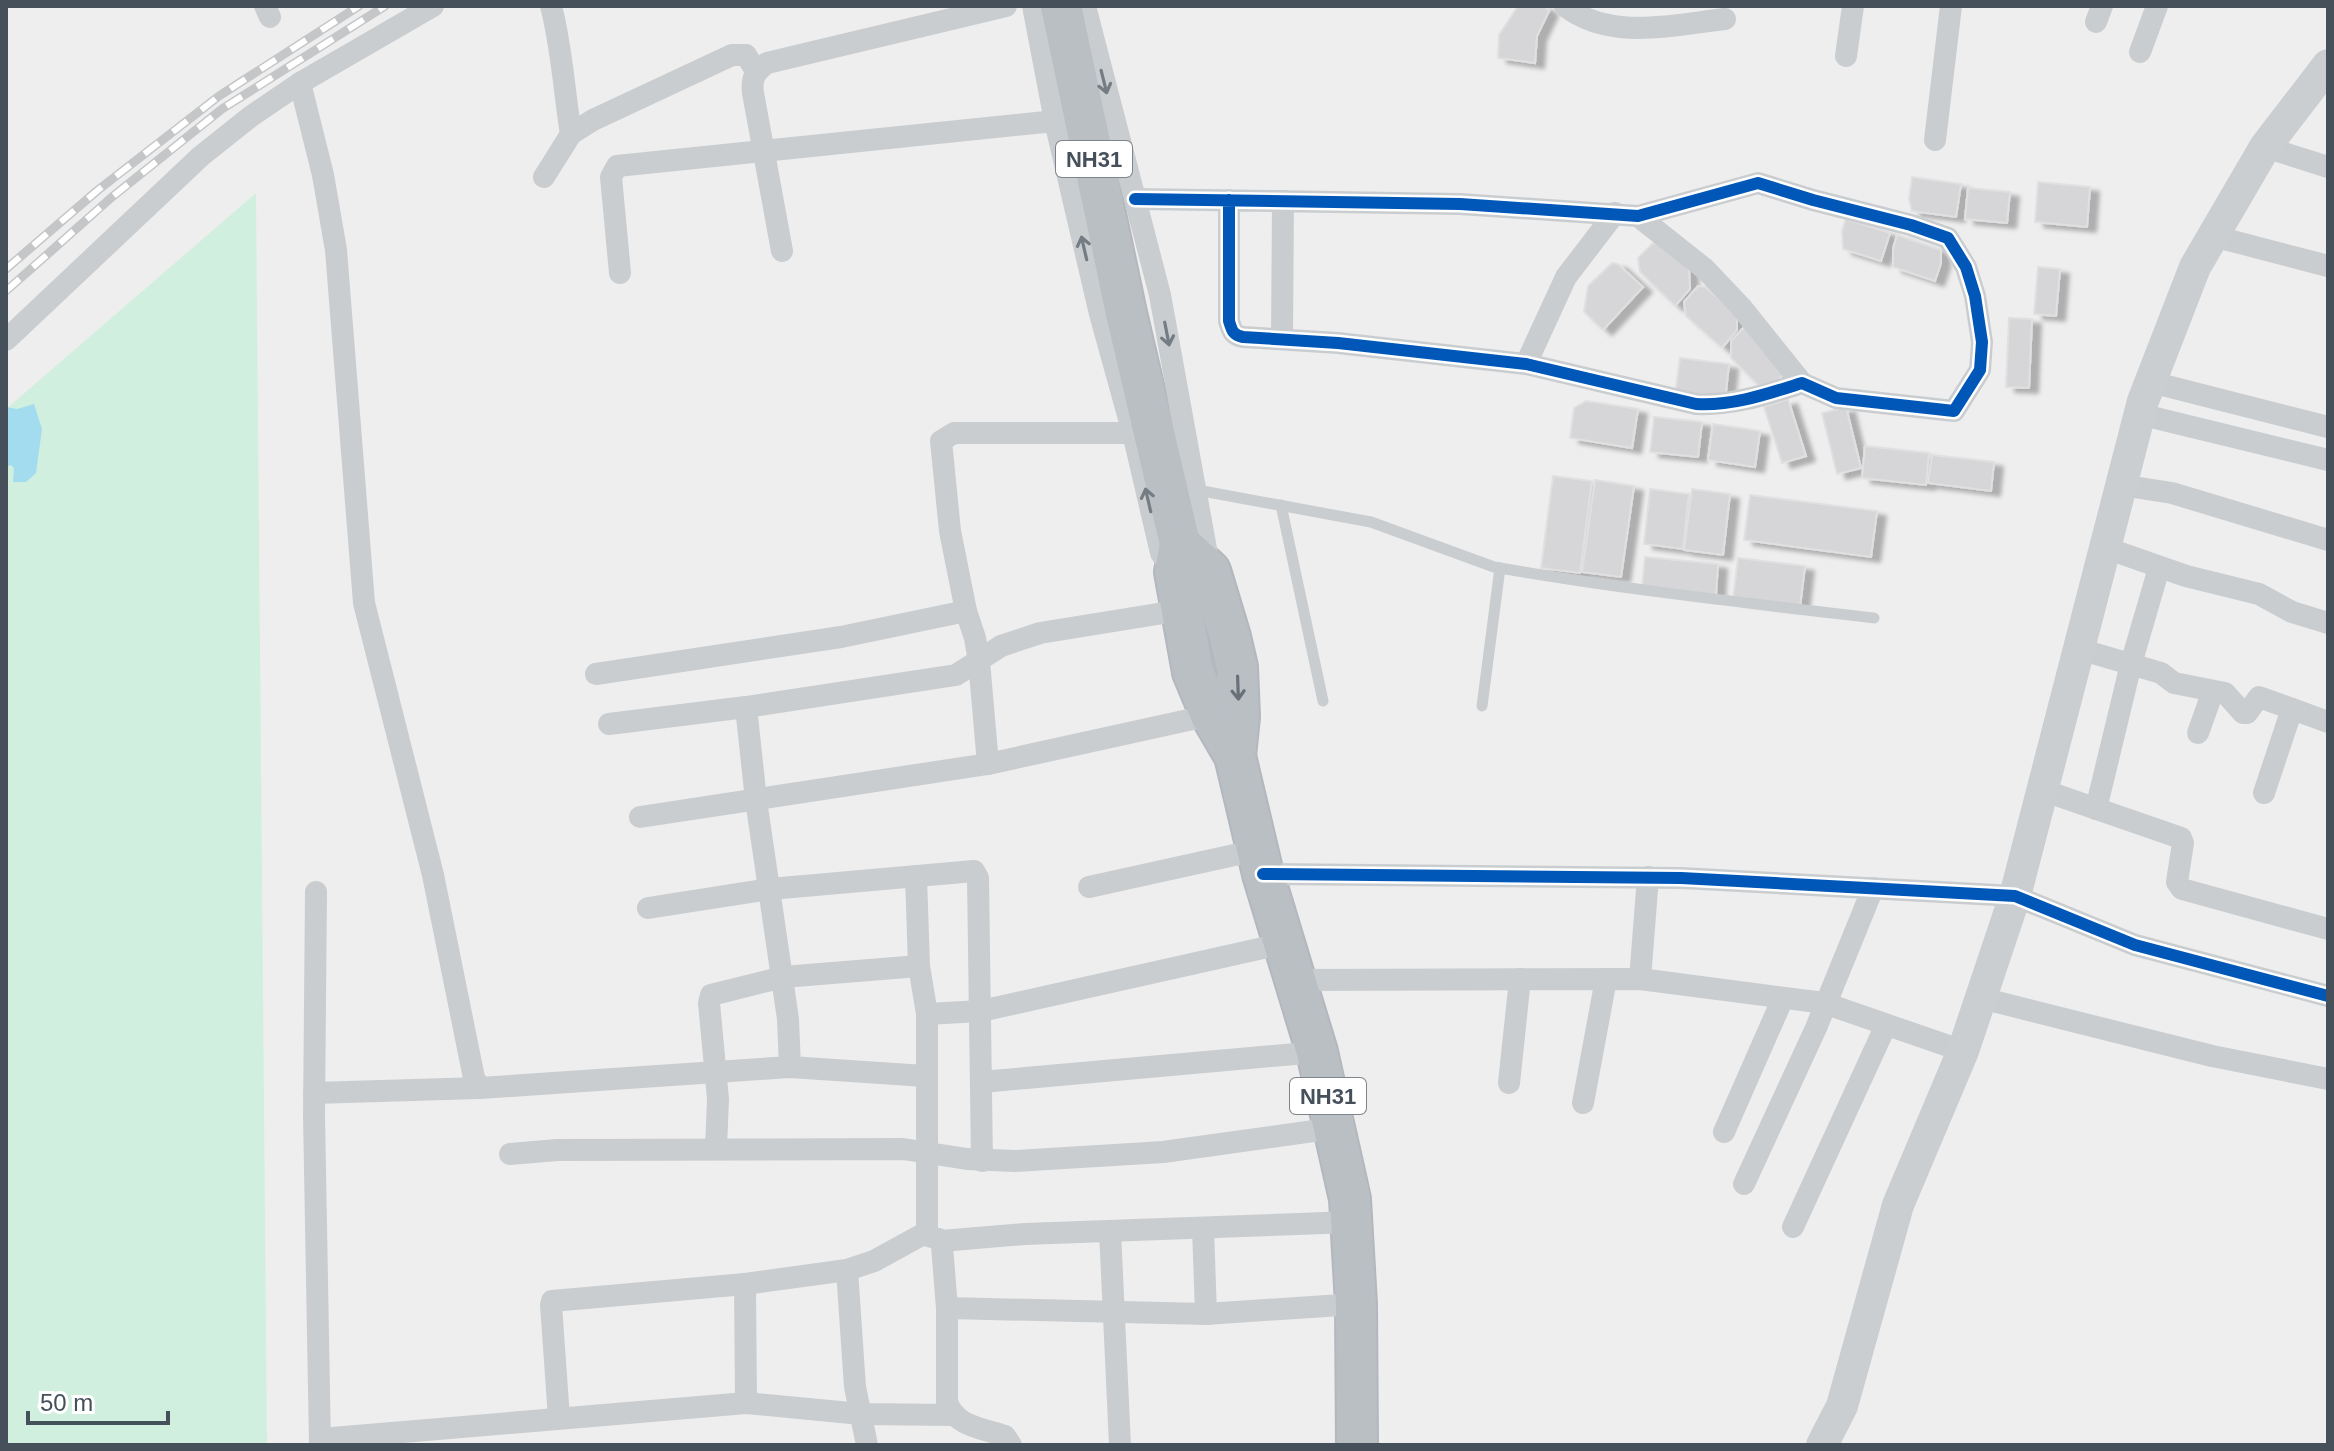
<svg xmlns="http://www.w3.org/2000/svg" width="2334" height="1451" viewBox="0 0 2334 1451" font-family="Arial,sans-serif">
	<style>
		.green { fill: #d1efde }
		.water { fill: #a4dcef }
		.building { fill: #d6d6d8; stroke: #e0e0e1; stroke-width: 2; filter: url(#shadow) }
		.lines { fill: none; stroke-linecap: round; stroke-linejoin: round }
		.highway-casing { stroke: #b3b8be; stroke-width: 44 }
		.lane { stroke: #cacdcf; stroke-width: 11 }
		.street { stroke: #cacdcf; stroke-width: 22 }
		.secondary { stroke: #cbced1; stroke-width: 32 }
		.highway { stroke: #babfc4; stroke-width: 40 }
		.rail-casing { stroke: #c4c6c8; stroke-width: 9 }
		.rail { stroke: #fff; stroke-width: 6; stroke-dasharray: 18; stroke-linecap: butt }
		.cycleway-casing { stroke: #fff; stroke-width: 17 }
		.cycleway { stroke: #0057b8; stroke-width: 12 }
		.oneway { stroke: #747c84 }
		.oneway2 { stroke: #68717a }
		.labels { text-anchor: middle; stroke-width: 7; stroke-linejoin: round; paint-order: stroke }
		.shield { fill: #fff; stroke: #7d848c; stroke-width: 2 }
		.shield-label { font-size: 22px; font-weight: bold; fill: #45505b }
	</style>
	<defs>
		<filter id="shadow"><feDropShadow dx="9" dy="5" stdDeviation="2" flood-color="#0004"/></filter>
	</defs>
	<rect width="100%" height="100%" fill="#efeeee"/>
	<path class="green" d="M256 193 267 1445H6V409Z"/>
	<path class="water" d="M34 404 42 429 36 473 26 482H13L14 468 11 465 6 467V407L17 409Z"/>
	<g class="building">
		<path d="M1518 6H1544L1549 11 1537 36 1535 63 1498 58 1499 35Z"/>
		<path d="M1912 177 1961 184 1956 217 1912 211 1909 199Z"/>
		<path d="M2038 182 2090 187 2087 227 2035 222Z"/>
		<path d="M1968 188 2010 192 2007 223 1965 219Z"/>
		<path d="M1846 219 1890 233 1881 261 1843 249 1842 231Z"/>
		<path d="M1897 235 1941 250V263L1935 281 1893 267V249Z"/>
		<path d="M1653 243 1663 244 1689 269 1690 289 1675 306 1640 272 1638 258Z"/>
		<path d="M1612 263 1618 264 1643 287 1603 330 1584 312 1588 286Z"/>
		<path d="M2038 267 2060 269 2056 316 2034 314Z"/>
		<path d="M1698 286 1705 287 1737 314V330L1722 348 1686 316 1684 302Z"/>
		<path d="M2009 318 2032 319 2029 388 2006 387Z"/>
		<path d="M1746 325 1789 369 1766 393 1731 358V341Z"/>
		<path d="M1680 358 1729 364 1725 401 1675 395Z"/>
		<path d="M1788 399 1806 456 1782 463 1764 407Z"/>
		<path d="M1586 401 1638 409 1632 448 1570 438 1574 408Z"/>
		<path d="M1846 407 1861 468 1837 474 1822 413Z"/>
		<path d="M1654 417 1702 422 1698 457 1650 452Z"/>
		<path d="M1713 424 1760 431 1755 467 1708 460Z"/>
		<path d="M1865 446 1929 453 1926 485 1862 478Z"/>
		<path d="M1932 455 1994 462 1991 491 1928 483Z"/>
		<path d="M1553 476 1592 481 1580 573 1541 568Z"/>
		<path d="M1595 480 1634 486 1621 577 1582 572Z"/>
		<path d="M1650 489 1689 494 1683 549 1644 544Z"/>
		<path d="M1692 489 1730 494 1723 555 1684 550Z"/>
		<path d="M1750 495 1877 511 1871 557 1744 540Z"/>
		<path d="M1645 557 1718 564 1716 595 1642 587Z"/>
		<path d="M1738 558 1805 566 1800 607 1733 599Z"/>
	</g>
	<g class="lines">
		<defs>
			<g id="highway">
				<path d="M1061 6 1126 313 1180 544 1175 572 1193 672 1211 715 1235 756 1263 874 1317 1052 1350 1199 1356 1304 1357 1445"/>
				<path d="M1180 544 1210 571 1230 637 1237 667 1239 717 1235 756"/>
			</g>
		</defs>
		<use href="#highway" class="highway-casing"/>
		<g class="lane">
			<path d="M1197 490 1371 522 1494 567C1620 589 1747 603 1874 618"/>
			<path d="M1281 505 1323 701"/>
			<path d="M1482 706 1500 568"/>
		</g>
		<g class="street">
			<path d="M265 6 270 17"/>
			<path d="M551 6C562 48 564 91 571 134"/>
			<path d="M1033 6 1055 121 1100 314 1133 433 1161 553 1174 571"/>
			<path d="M1085 6 1160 295 1210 571"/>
			<path d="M1565 6C1610 41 1673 25 1725 19"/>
			<path d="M2096 22 2102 6"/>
			<path d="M2140 52 2157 6"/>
			<path d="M1846 56 1853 6"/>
			<path d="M300 83 323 175 336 250 364 603 433 875 474 1078 480 1088"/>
			<path d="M1935 140 1951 6"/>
			<path d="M2265 147 2328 167"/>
			<path d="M544 177 571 134 593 120 732 55H746L756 71"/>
			<path d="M1135 199 1460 204 1638 216 1758 183 1813 200 1911 225 1948 238 1966 267 1975 296 1982 342 1980 370 1954 411 1836 398 1802 383C1767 394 1733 406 1696 404L1526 364 1338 343 1243 337C1233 335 1232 331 1229 321V200"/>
			<path d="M1638 216 1705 269 1741 307 1802 383"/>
			<path d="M2213 236 2328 266"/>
			<path d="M782 251 753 93C751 78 755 72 767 63L1006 6"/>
			<path d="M620 273 611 177 617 166 1055 121"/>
			<path d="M1282 338 1283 201"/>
			<path d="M6 340 201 156 250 117 300 83 433 6"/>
			<path d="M1526 364 1566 277 1615 213"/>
			<path d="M2151 382 2328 427"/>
			<path d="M2139 414 2328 460"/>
			<path d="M2121 485 2172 493 2328 540"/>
			<path d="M2106 548 2186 576 2259 594 2292 612 2328 623"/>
			<path d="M2079 649 2161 673 2174 683 2225 693 2243 713H2247L2259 697 2328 722"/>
			<path d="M596 674 841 637 966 611"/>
			<path d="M746 707 756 800 788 1019 790 1067"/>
			<path d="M609 724 746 707 956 675 1001 646 1040 633 1182 610"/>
			<path d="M2198 733 2213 691"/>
			<path d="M988 764 979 661 975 638 966 611 950 531 941 441 954 433H1133"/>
			<path d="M2042 790 2181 838 2183 843 2177 882 2182 889 2328 929"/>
			<path d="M2264 793 2292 709"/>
			<path d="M2096 809 2131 664 2159 568"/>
			<path d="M640 817 988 764 1211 715"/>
			<path d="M1263 874 1681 878 2015 896 2135 945 2328 996"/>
			<path d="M916 876 919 966 927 1014V1232L928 1236 939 1239 942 1246 947 1308V1402C956 1427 982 1428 1005 1436L1011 1445"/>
			<path d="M1089 887 1257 850"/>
			<path d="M316 892 314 1115 320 1445"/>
			<path d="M648 908 770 889 974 871 978 878 982 1161"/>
			<path d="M1640 979 1648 877"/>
			<path d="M1295 980 1640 979 1824 1003 1963 1051"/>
			<path d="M1981 998 2212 1056 2328 1079"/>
			<path d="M927 1014 981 1011 1285 943"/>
			<path d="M981 1082 1317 1052"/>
			<path d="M1509 1083 1520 979"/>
			<path d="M314 1093 480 1088 790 1067 925 1076"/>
			<path d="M1583 1103 1606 979"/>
			<path d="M1724 1132 1783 998"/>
			<path d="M716 1149 718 1099 709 1003 711 995 783 977 919 966"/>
			<path d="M510 1154 557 1150 903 1149 967 1159 1015 1161 1163 1152 1335 1128"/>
			<path d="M1744 1184 1816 1028 1873 888"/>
			<path d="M1793 1227 1886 1025"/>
			<path d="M1203 1228 1206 1314"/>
			<path d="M1110 1231 1120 1445"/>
			<path d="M941 1241 1025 1234 1352 1222"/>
			<path d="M847 1270 855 1387 867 1445"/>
			<path d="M745 1284 746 1403"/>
			<path d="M947 1308 1206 1314 1356 1304"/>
			<path d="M559 1418 551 1305 552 1301 745 1284 847 1270 874 1261 927 1232"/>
			<path d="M320 1439 746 1403 861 1414 953 1415"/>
		</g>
		<path class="secondary" d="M1822 1445 1842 1406 1898 1205 1963 1051 2015 896 2143 401 2195 267 2265 147 2328 65"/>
		<use href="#highway" class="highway"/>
		<defs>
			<g id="rail">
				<path d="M6 269 98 190 219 96 359 6"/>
				<path d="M6 291 112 197 222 109 385 6"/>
			</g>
		</defs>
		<use href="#rail" class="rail-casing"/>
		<use href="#rail" class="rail"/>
		<defs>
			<g id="cycleway">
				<path d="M1135 199 1460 204 1638 216 1758 183 1813 200 1911 225 1948 238 1966 267 1975 296 1982 342 1980 370 1954 411 1836 398 1802 383C1767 394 1733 406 1696 404L1526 364 1338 343 1243 337C1233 335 1232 331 1229 321V200"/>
				<path d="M1263 874 1681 878 2015 896 2135 945 2328 996"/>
			</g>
		</defs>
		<use href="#cycleway" class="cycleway-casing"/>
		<use href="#cycleway" class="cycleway"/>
	</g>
	<defs><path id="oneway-shaft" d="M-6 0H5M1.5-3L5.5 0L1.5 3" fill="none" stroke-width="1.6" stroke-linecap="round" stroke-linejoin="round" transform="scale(2)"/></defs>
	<g class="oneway">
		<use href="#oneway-shaft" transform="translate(1104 82) rotate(76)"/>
		<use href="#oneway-shaft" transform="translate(1084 248) rotate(-103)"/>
		<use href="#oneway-shaft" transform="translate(1167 334) rotate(79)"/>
		<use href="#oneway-shaft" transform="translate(1148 500) rotate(-103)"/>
	</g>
	<use class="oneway2" href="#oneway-shaft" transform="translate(1238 688) rotate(88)"/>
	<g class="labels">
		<g class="shield">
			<rect x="1056" y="141" width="76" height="36" rx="6"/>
			<rect x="1290" y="1078" width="76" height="36" rx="6"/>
		</g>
		<g class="shield-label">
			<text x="1094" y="167">NH31</text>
			<text x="1328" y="1104">NH31</text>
		</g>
	</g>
	<rect width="2334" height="1451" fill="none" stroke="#45505b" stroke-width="16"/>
	<path d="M28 1411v12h140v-12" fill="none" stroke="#45505b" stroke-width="4"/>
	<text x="40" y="1411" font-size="24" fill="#45505b" stroke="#ffffff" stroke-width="6" paint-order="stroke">50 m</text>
</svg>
